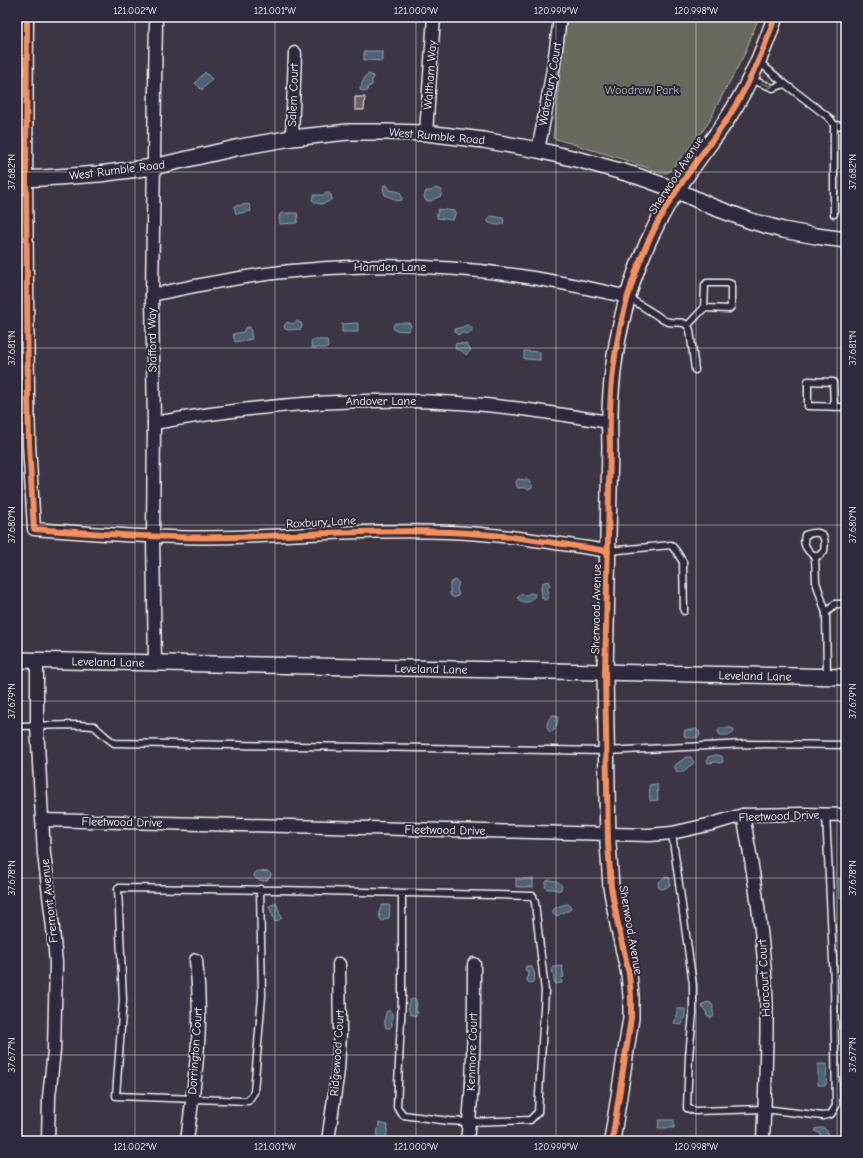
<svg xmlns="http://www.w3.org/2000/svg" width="863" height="1158" viewBox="0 0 863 1158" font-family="'Comic Neue',sans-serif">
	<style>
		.green { fill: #676b5d; stroke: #aeaea2 }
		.water { fill: #4c6475; stroke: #8f9ca3 }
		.building { fill: #726360; stroke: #f4f1e8 }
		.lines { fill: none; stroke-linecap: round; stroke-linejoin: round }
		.service-casing { stroke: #f4f1e8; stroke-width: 9 }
		.minor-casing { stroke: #f4f1e8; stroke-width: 15 }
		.tertiary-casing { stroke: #f4f1e8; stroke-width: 18 }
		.service { stroke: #2f2a3d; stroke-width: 6 }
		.minor { stroke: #2f2a3d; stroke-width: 12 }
		.tertiary { stroke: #2f2a3d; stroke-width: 15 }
		.cycleway-casing { stroke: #2f2a3d; stroke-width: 8 }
		.cycleway { stroke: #f78f57; stroke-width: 6 }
		.oneway { stroke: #747079 }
		.ticks { fill: none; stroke: #f4f1e8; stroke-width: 1; stroke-opacity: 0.45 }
		.labels { text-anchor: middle; stroke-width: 4; stroke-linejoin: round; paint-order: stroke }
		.street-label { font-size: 12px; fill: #f4f1e8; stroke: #2f2a3d }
		.park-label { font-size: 12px; fill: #b5b5a9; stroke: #2f2a3d }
		.neatline { fill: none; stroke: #f4f1e8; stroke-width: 1.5 }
		.ticks-label { font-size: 10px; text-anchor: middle; fill: #f4f1e8 }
	</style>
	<rect width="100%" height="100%" fill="#3c3544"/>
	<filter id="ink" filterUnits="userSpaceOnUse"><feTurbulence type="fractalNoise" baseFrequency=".025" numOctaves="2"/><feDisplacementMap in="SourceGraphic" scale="8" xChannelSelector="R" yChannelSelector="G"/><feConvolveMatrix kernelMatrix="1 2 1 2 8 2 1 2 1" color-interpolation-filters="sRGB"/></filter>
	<g filter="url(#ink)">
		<path class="green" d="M566 17H759L744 55 716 107C709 127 692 144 678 161 675 164 673 168 670 171 668 173 665 173 661 173L622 159 553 138Z"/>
		<g class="water">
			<path d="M364 51H382V61L364 60Z"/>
			<path d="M205 72 212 79 202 90 195 83Z"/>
			<path d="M367 74 372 75 374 77 372 80V85L368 87 367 92 363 91 360 90V88L366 75Z"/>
			<path d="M384 185H387L390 190 400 192 402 197V200L397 201 390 197 385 195 383 189Z"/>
			<path d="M435 188 442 190 441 196 434 199 431 201H426L424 197 426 191H431Z"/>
			<path d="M327 193H329L331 195 332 199C326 204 319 206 313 201L312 199 314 195H323Z"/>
			<path d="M249 204 251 211 236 214 234 206Z"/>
			<path d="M438 209 455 211V215L453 220 437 218V214Z"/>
			<path d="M284 213H297L298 217 297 223 280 224 279 219 280 214Z"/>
			<path d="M491 216 503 218 504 221 503 224C499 226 492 225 488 222V218Z"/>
			<path d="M297 321 301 323 302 326 301 329 288 330 285 329 284 326 287 322 293 324Z"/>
			<path d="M358 323V332H342V324Z"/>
			<path d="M395 323H409L411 325 409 330 408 331 394 330 393 326Z"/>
			<path d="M466 325C470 325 472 326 472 330 470 336 467 333 462 333 461 333 459 334 458 335L455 332V329L463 327Z"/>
			<path d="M250 327 252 339 235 342 233 334 243 332 245 328Z"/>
			<path d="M312 340H327L328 347 327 348H312L311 344Z"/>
			<path d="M456 343 466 344 471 350 466 355 462 351 455 349Z"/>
			<path d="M524 351 540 352V360L524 359Z"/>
			<path d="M518 479 527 480 532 484V488L528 490 525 488H518C516 485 515 482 518 479Z"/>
			<path d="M455 580 459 583 457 589 459 595 454 598 450 595V583Z"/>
			<path d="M548 581 550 586 547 588 549 592 548 598 545 600 542 598 541 588 542 583Z"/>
			<path d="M530 593 535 594C533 603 524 605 517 598L522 594 527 595Z"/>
			<path d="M552 715H556L558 717C557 723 557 731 550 732 544 727 548 719 552 715Z"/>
			<path d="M720 728H732L734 730V732L730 735H720L718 732Z"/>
			<path d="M696 729 699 731 700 735C698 739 689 738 685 737L684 733 685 730H692Z"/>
			<path d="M716 755 722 756 723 762 719 763 716 762 708 763 707 760 708 757Z"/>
			<path d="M686 757H691L694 763 687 768 684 772H677L674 766Z"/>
			<path d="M657 784 658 800 650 801 649 785Z"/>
			<path d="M257 871 269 872 271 874V876L266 881C261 881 256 880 254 876L255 872Z"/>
			<path d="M665 877 670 878V885L663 889 659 888 658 883Z"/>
			<rect x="516" y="879" width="17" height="8"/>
			<path d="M838 879H846V898L839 897Z"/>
			<path d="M548 880C554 880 559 881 562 886L561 889 559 891 554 889H547L545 887 546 882Z"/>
			<path d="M276 903 282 918 275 922 269 906Z"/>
			<path d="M569 904 571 908 568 911C563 911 561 915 556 916L553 914V910C558 906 563 904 569 904Z"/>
			<path d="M382 905H388L390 906 389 918 382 921 380 918 379 912Z"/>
			<path d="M526 966H531C535 972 536 976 533 982L529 983 527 980 528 971 525 970Z"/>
			<path d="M562 966 564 977 561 978 562 983 555 984 552 969 553 967Z"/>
			<path d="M413 999 416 1000 417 1004 416 1010 418 1013 415 1016 410 1014 408 1006 410 1000Z"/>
			<path d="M709 1002C715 1005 712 1007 713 1011 713 1013 714 1014 714 1016L712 1018 707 1016 706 1012 702 1007 703 1004 705 1003Z"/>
			<path d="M677 1009H685V1015L682 1025 674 1023 677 1015Z"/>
			<path d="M387 1011H390L392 1013V1025L390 1028H386C384 1023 384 1016 387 1011Z"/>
			<path d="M818 1064H827L826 1085H818Z"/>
			<path d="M659 1120H674V1128H658Z"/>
			<path d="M379 1123 388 1125 386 1141H376Z"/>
			<path d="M819 1128H824L828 1132 829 1138 827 1141H823L821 1138 820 1133 816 1132 815 1129Z"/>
		</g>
		<path class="building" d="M355 97H365L364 110H355Z"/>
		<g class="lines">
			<defs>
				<g id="service">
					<path d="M758 61 785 84 827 116 831 120 834 125V214"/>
					<path d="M750 79 773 88 785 84"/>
					<path d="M834 125 846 126"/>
					<path d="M629 298C637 303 645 308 653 313 659 316 662 321 669 322 679 324 685 319 690 330L695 370"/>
					<path d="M688 325 704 308 705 285 707 283H728L731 284V307L729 309 704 308"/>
					<path d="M834 407 833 382 808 381V406L846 407"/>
					<path d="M608 551 671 545 676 551 683 562 684 611"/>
					<path d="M815 557C808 551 802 545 805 535 821 529 827 535 824 551L820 555 815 557 816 582 826 613"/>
					<path d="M827 676 826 613 835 604H846"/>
					<path d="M17 726 78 725 94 726 105 736 114 743 606 751 745 744 846 745"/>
					<path d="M672 833 693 985V1014L689 1056 687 1108 695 1111 764 1109 823 1116 831 1114 836 1106 834 982 826 814"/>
					<path d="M260 889 262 996 254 1092 248 1101 116 1096 123 1000 118 888 279 890 533 896 535 903 545 991 538 1112 530 1120 469 1122 449 1121 403 1115 397 1107 402 997V893"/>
				</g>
				<g id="minor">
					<path d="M27 17 26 179 28 394 29 444 34 529C101 534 168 539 235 537 307 535 378 529 449 532 503 534 555 543 608 551"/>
					<path d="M426 133 434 17"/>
					<path d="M292 138 295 53"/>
					<path d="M538 150C547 106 555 62 560 17"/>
					<path d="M152 295C202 284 252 274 304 270 382 263 462 266 539 279 569 284 598 290 628 297"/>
					<path d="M154 423C255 405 356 396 459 403 509 406 559 414 609 422"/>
					<path d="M37 661V726L44 854 53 928 56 963 54 1050 49 1097 48 1141"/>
					<path d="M155 664 153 537 154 423 152 295 156 17"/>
					<path d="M743 815C754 873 763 931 766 990 768 1040 765 1091 763 1141"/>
					<path d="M43 820 650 835 672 833 712 824 743 815 803 814 846 815"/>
					<path d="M187 1141C192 1100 199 1057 199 1016 199 997 198 979 196 960"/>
					<path d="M328 1141 338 1070 340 1033 339 964"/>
					<path d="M467 1141C474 1082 474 1023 474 964"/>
				</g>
				<g id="tertiary">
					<path d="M17 179 43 178 99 174 153 167 240 147 292 138 348 132H384L426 133 483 140 538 150 584 161 637 176 676 190 713 207 751 221 783 230 816 236 846 240"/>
					<path d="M17 660 846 677"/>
					<path d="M612 1141 631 1018V996L629 974 618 925 611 887 608 843 605 673 610 446C607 357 627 264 677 190 692 166 710 144 726 121 747 89 763 53 775 17"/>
				</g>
			</defs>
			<use href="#service" class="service-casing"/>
			<use href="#minor" class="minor-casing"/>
			<use href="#tertiary" class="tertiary-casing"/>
			<use href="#service" class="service"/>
			<use href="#minor" class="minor"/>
			<use href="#tertiary" class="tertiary"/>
			<defs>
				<g id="cycleway">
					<path d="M27 17 26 179 28 394 29 444 34 529C101 534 168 539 235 537 307 535 378 529 449 532 503 534 555 543 608 551"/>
					<path d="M612 1141 631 1018V996L629 974 618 925 611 887 608 843 605 673 610 446C607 357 627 264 677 190 692 166 710 144 726 121 747 89 763 53 775 17"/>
				</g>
			</defs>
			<use href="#cycleway" class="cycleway-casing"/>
			<use href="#cycleway" class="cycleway"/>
		</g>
		<defs><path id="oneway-shaft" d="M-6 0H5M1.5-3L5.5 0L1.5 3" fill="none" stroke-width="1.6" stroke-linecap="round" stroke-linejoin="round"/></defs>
		<use class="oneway" href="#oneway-shaft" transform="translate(767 85) rotate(19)"/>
	</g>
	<path class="ticks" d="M135 17V1141M275 17V1141M416 17V1141M556 17V1141M696 17V1141M837 17V1141M17 172H846M17 348H846M17 525H846M17 701H846M17 878H846M17 1055H846"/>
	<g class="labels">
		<g class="street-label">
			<text transform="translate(430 75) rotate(-86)" y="4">Waltham Way</text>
			<text transform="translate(550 84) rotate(-80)" y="4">Waterbury Court</text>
			<text transform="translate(293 95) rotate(-88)" y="4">Salem Court</text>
			<text transform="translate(437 136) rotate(5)" y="4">West Rumble Road</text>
			<text transform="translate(117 170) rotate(-7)" y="4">West Rumble Road</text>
			<text transform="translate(676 175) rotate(-57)" y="4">Sherwood Avenue</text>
			<text x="390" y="271">Hamden Lane</text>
			<text transform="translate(152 340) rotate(-91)" y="4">Stafford Way</text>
			<text x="381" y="405">Andover Lane</text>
			<text transform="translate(321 522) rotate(-3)" y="4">Roxbury Lane</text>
			<text transform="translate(596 609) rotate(-89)" y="4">Sherwood Avenue</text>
			<text transform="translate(108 662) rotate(1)" y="4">Leveland Lane</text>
			<text transform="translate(431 669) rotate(1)" y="4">Leveland Lane</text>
			<text transform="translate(755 676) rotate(1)" y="4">Leveland Lane</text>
			<text transform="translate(779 816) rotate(-2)" y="4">Fleetwood Drive</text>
			<text transform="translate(122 822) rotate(1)" y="4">Fleetwood Drive</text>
			<text transform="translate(445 830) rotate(1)" y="4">Fleetwood Drive</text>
			<text transform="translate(49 901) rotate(-96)" y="4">Fremont Avenue</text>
			<text transform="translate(631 930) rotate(80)" y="4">Sherwood Avenue</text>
			<text transform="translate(764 978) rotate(-93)" y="4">Harcourt Court</text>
			<text transform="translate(195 1051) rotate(-86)" y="4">Dorrington Court</text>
			<text transform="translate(472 1052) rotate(-88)" y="4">Kenmore Court</text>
			<text transform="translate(337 1053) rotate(-86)" y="4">Ridgewood Court</text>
		</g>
		<g class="park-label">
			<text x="642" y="94">Woodrow Park</text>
		</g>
	</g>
	<rect width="863" height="1158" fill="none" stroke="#2f2a3d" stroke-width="44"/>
	<rect x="22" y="22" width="819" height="1114" class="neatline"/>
	<g class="ticks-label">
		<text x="135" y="14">121.002°W</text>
		<text x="275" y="14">121.001°W</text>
		<text x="416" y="14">121.000°W</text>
		<text x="556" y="14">120.999°W</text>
		<text x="696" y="14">120.998°W</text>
		<text transform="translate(11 172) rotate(-90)" y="4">37.682°N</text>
		<text transform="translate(852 172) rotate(-90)" y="4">37.682°N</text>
		<text transform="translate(11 348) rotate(-90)" y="4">37.681°N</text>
		<text transform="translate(852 348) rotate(-90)" y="4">37.681°N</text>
		<text transform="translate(11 525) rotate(-90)" y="4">37.680°N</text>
		<text transform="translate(852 525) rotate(-90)" y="4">37.680°N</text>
		<text transform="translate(11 701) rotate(-90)" y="4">37.679°N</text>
		<text transform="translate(852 701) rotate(-90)" y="4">37.679°N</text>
		<text transform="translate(11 878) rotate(-90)" y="4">37.678°N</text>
		<text transform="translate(852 878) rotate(-90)" y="4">37.678°N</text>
		<text transform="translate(11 1055) rotate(-90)" y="4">37.677°N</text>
		<text transform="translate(852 1055) rotate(-90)" y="4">37.677°N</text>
		<text x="135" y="1150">121.002°W</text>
		<text x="275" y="1150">121.001°W</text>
		<text x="416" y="1150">121.000°W</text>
		<text x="556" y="1150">120.999°W</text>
		<text x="696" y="1150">120.998°W</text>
	</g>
</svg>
